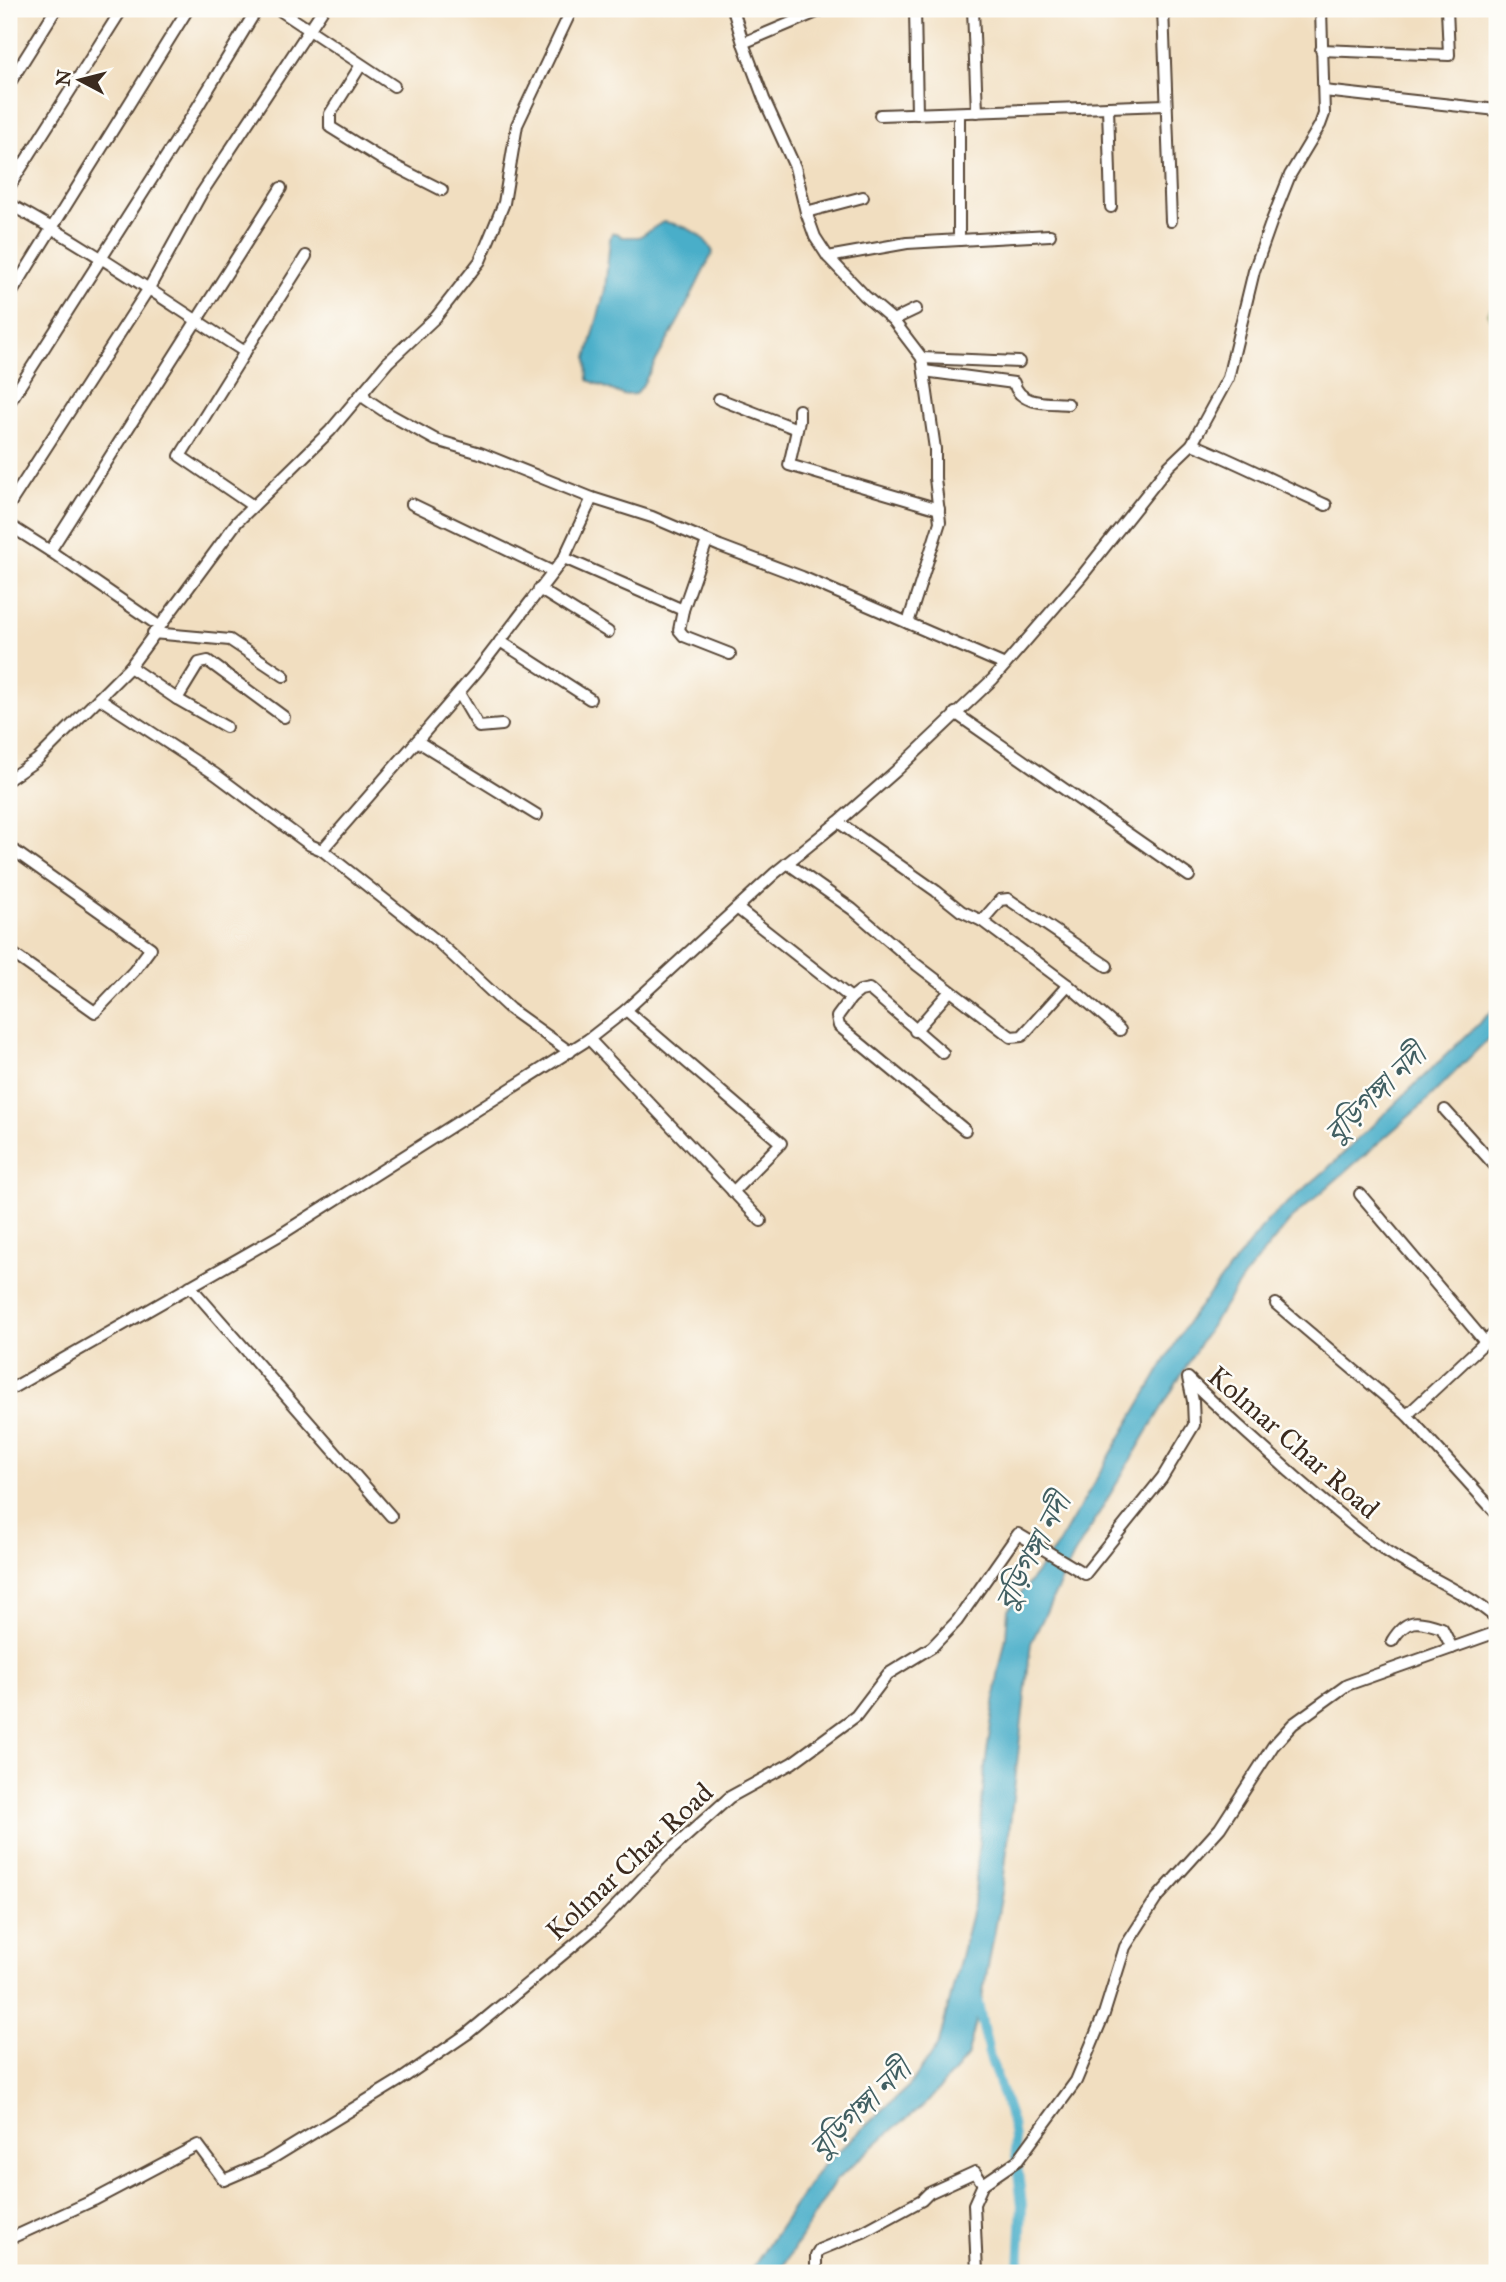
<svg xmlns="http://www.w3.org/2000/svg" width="1506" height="2282" viewBox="0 0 1506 2282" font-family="'IM FELL Great Primer','Noto Serif Bengali',serif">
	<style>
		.green { fill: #b2d983; stroke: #768250; stroke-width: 2 }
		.water { fill: #4aaec9; stroke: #426c74; stroke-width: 2 }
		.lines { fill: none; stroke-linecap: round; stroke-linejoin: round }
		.canal { stroke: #4aaec9; stroke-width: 10 }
		.street-casing { stroke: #564536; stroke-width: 14 }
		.street { stroke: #fff; stroke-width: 10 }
		.labels { text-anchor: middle; stroke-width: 5; stroke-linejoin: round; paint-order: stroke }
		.street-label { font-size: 28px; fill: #3b2a1e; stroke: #fdfcf7 }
		.water-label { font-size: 30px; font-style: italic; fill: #415f62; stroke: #fdfcf7 }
	</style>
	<rect width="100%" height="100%" fill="#fdfcf7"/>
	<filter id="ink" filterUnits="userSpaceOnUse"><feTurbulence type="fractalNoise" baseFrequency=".0143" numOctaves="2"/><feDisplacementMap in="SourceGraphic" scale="14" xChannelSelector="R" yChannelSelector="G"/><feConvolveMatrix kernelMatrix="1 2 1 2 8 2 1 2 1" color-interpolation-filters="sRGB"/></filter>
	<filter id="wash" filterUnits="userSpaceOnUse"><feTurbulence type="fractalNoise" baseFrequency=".00686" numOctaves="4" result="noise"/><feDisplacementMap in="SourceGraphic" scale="28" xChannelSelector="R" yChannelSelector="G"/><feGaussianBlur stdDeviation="1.57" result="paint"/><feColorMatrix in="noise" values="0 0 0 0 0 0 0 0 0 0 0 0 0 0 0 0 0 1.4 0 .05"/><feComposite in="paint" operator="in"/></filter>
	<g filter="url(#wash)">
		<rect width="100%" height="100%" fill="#f1dec0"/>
		<path class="green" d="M1497 297V397L1494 370 1488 360 1493 323 1488 313Z"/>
		<g class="water">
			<path d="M663 222C682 224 704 233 713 252L680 318 642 386 636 394 623 395 588 380 587 358 605 290 610 239 612 233H617L622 237H639Z"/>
			<path d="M1497 1006V1030L1422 1105 1292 1218 1243 1278 1205 1335 1073 1557 1031 1643 1002 1893 982 1998 967 2057 926 2104 894 2128 836 2180 779 2273H749L820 2168 910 2085 939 2043 974 1905 985 1766 998 1676 1006 1637 1008 1610 1059 1543 1189 1320 1269 1219 1325 1171Z"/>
		</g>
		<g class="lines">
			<path class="canal" d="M976 1995 989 2054 1012 2123 1022 2205 1019 2273"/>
		</g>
	</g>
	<g filter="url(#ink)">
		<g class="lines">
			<defs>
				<g id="street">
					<path d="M278 9 394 86"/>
					<path d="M733 9 743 43 764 99 795 167 806 212 815 237 828 257 865 296 893 320 922 358 935 449V478L940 522 908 623 1005 665"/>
					<path d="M915 9 917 114"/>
					<path d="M973 9 977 112"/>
					<path d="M1163 9 1171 221"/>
					<path d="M743 43 824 9"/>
					<path d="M1321 50 1449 55 1447 9"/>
					<path d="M361 65 330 114V127L383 160 442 190"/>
					<path d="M9 84 56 9"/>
					<path d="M1324 91 1497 110"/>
					<path d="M1108 107 1111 207"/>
					<path d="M959 113V240"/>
					<path d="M880 115 1166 105"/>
					<path d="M9 187 122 9"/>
					<path d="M9 204C91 248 167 302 245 352L180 456 253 506"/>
					<path d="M806 212 863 197"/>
					<path d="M828 257 907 243 1050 235"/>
					<path d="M9 297 188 9"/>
					<path d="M893 320 916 309"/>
					<path d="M245 352 306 256"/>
					<path d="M922 358 1019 362"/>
					<path d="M924 371 1014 383C1020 406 1048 402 1068 404"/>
					<path d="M363 392 366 399 387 413 436 440 480 453 592 498 652 517 720 546 802 577 908 623"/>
					<path d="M719 399 797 429"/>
					<path d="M9 403 192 116 257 9"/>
					<path d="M799 410V421L789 465 939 509"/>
					<path d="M1192 444C1238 462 1281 485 1326 505"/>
					<path d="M412 504 553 572"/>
					<path d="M9 505 149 288 201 194 323 9"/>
					<path d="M9 525 50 551"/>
					<path d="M707 541 683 610 679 630 684 636 730 654"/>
					<path d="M564 558 683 610"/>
					<path d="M539 589 608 632"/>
					<path d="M159 626 50 551 281 188"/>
					<path d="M153 633 230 640 284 676"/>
					<path d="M500 641 590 699"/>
					<path d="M130 667 177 699 226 727"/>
					<path d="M459 693 479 727 502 725"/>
					<path d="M99 698 215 774 310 845 322 850 437 941 510 1009 570 1052"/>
					<path d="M177 699 199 663 208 661 284 717"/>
					<path d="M955 713 1189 876"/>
					<path d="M417 741 478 670 564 558 592 498"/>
					<path d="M9 779 37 760 130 667 237 522 330 431 388 362 436 317 480 261 504 203 517 125 572 9"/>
					<path d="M838 822 936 891 961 911 982 921 1000 900 1008 899 1107 966"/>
					<path d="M9 847 151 948 134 971 95 1012 9 951"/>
					<path d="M322 850 417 741 537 815"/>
					<path d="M787 863 852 909 917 965 1011 1037 1022 1036 1068 985"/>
					<path d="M738 909 851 998 837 1017 839 1026 965 1130"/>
					<path d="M982 921 1068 985 1120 1030"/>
					<path d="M851 998 860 991 869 989 943 1053"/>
					<path d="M626 1010 781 1143 733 1192"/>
					<path d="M915 1031 950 991"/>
					<path d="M589 1039 761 1221"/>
					<path d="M1445 1110 1497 1168"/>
					<path d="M1360 1194 1485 1342"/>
					<path d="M190 1286 391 1516"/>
					<path d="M1276 1304 1407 1415 1497 1514"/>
					<path d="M9 1390 280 1235 589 1039 626 1010 775 873 838 822 896 771 993 679 1081 577 1169 466 1192 444 1228 378 1254 271 1271 223 1290 175 1320 125 1324 114 1321 9"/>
					<path d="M1407 1415 1497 1331"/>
					<path d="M1392 1641C1406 1618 1417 1619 1442 1628L1452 1648"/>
					<path d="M9 2239 94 2200 198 2145 224 2180 266 2162 400 2080 467 2034 597 1926 663 1857 730 1797 792 1763 856 1716 888 1674 932 1647 957 1621 1018 1534 1085 1574 1162 1478 1194 1425 1193 1401 1188 1378C1221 1411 1256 1441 1290 1472 1321 1499 1351 1526 1385 1550 1421 1575 1464 1590 1497 1619"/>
					<path d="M816 2273V2255L819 2250 863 2232 922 2200 929 2193 975 2172 983 2184"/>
					<path d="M977 2273 974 2204 983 2184 1018 2160 1076 2081 1104 2014 1125 1947 1156 1899 1220 1828 1273 1746 1293 1724 1347 1685 1497 1632"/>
				</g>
			</defs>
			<use href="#street" class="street-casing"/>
			<use href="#street" class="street"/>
		</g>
	</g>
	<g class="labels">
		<g class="street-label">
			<text transform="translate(1294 1442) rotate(41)" y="10">Kolmar Char Road</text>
			<text transform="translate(629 1861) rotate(-43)" y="10">Kolmar Char Road</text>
		</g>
		<g class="water-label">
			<text transform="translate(1375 1094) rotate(-44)" y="10">বুড়িগঙ্গা নদী</text>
			<text transform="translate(1033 1552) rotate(-62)" y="10">বুড়িগঙ্গা নদী</text>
			<text transform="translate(860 2109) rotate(-44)" y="10">বুড়িগঙ্গা নদী</text>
		</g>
	</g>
	<rect width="1506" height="2282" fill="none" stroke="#fdfcf7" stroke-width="35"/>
	<g transform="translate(80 80) rotate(277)" stroke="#fdfcf7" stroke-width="5" paint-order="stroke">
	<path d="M0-5L12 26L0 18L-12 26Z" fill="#3b2a1e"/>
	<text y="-10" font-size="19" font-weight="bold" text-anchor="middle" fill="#3b2a1e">N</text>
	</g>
</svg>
